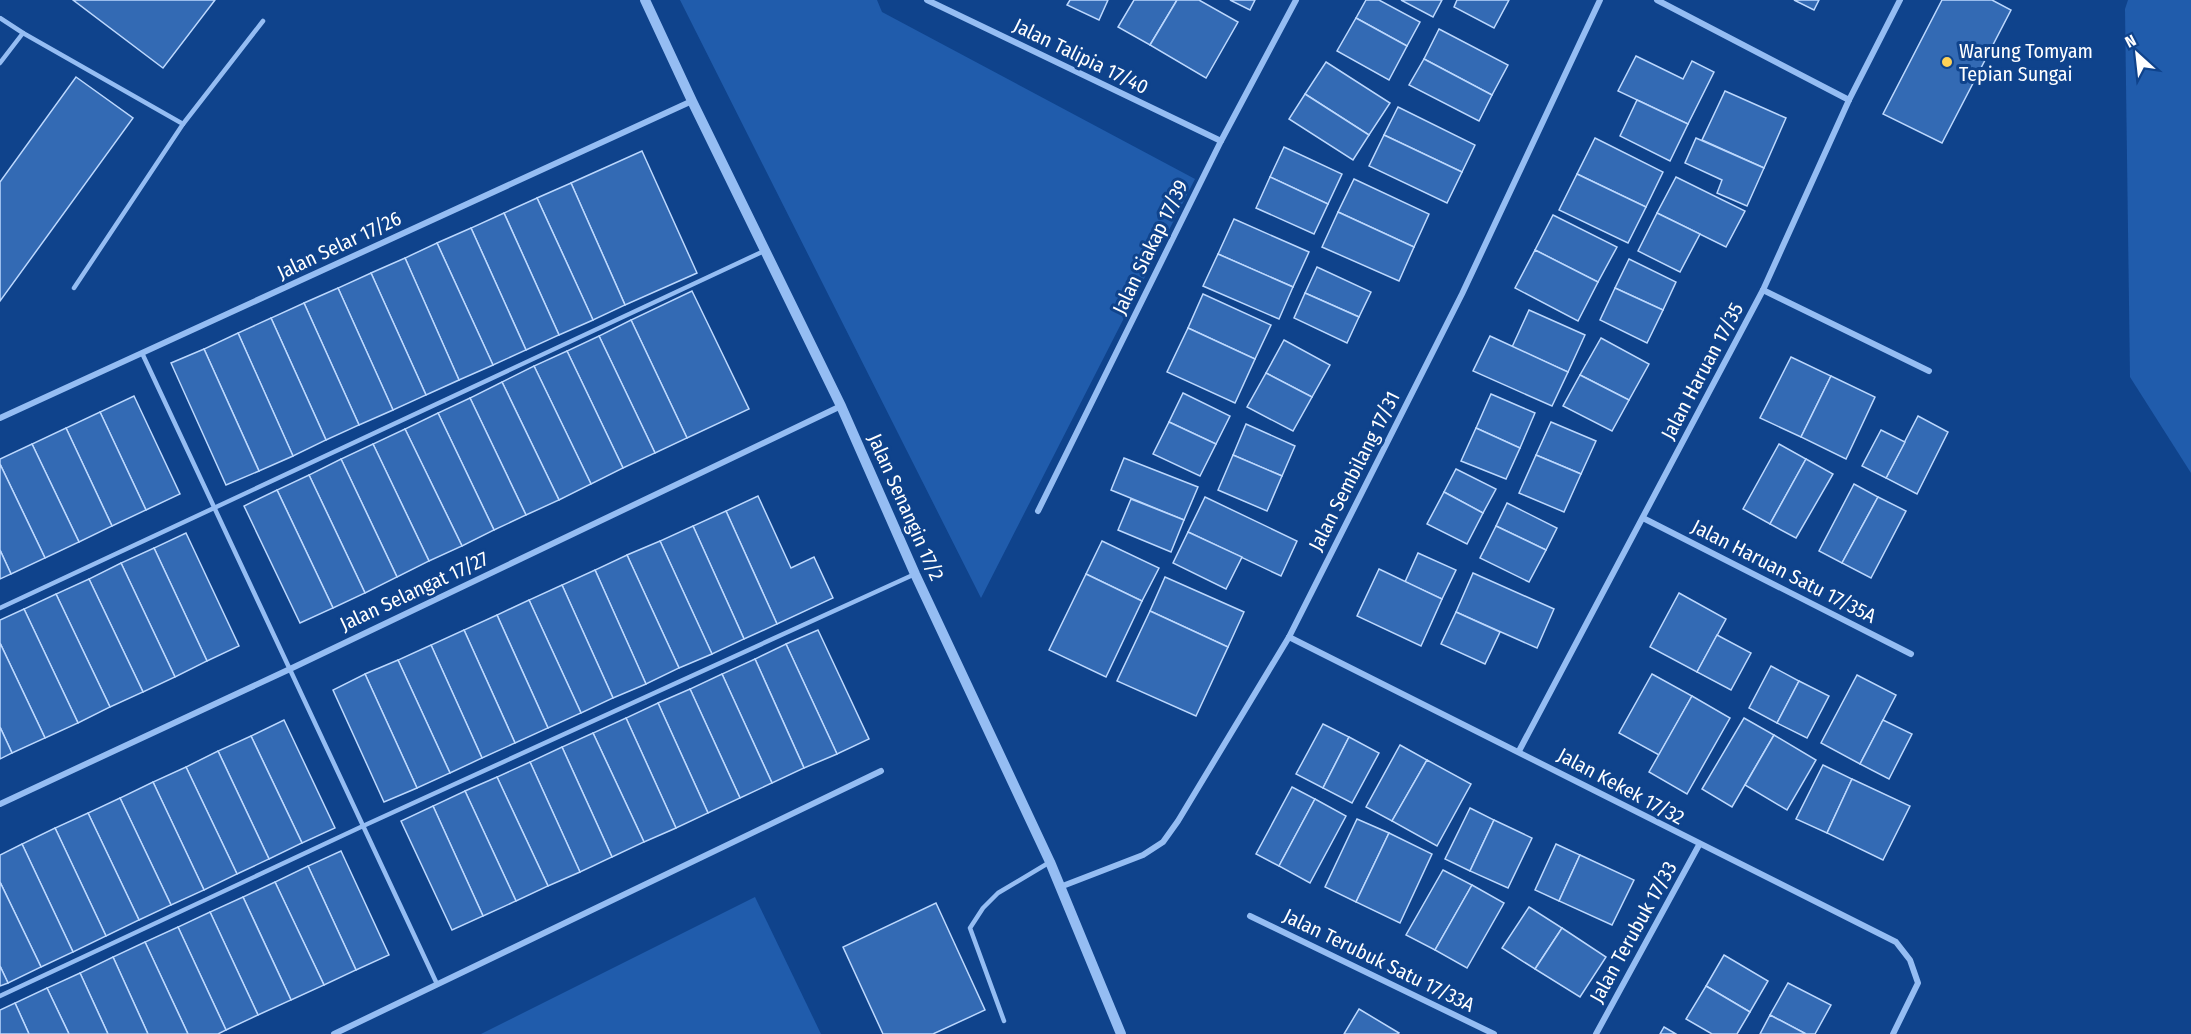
<svg xmlns="http://www.w3.org/2000/svg" width="2191" height="1034" viewBox="0 0 2191 1034" font-family="'Fira Sans Condensed',sans-serif">
	<style>
		.green { fill: #205cac }
		.building { fill: #336ab4; stroke: #bcd8fe; stroke-width: 1.5 }
		.lines { fill: none; stroke-linecap: round; stroke-linejoin: round }
		.service { stroke: #95bdf3; stroke-width: 4.5 }
		.minor { stroke: #95bdf3; stroke-width: 6 }
		.tertiary { stroke: #95bdf3; stroke-width: 10 }
		.poi-dot { fill: #ffd257; stroke: #0f438c; stroke-width: 2 }
		.labels { text-anchor: middle; stroke-width: 6; stroke-linejoin: round; paint-order: stroke }
		.poi-label { font-size: 20px; fill: #fff; stroke: #0f438c; text-anchor: start }
		.street-label { font-size: 20px; fill: #fff; stroke: #0f438c }
	</style>
	<rect width="100%" height="100%" fill="#0f438c"/>
	<g class="green">
		<path d="M680 0H877L882 12 1195 179 981 598Z"/>
		<path d="M2128 0H2191V473L2130 377 2125 9Z"/>
		<path d="M755 897 821 1034H481Z"/>
	</g>
	<g class="building">
		<path d="M73 0H215L163 68Z"/>
		<path d="M1070 0H1108L1099 20 1067 5Z"/>
		<path d="M1134 0H1177L1150 45 1118 27Z"/>
		<path d="M1177 0H1199L1238 22 1206 78 1150 45Z"/>
		<path d="M1230 0H1255L1250 10Z"/>
		<path d="M1366 0H1379L1420 22 1407 46 1356 18Z"/>
		<path d="M1401 0H1442L1433 17Z"/>
		<path d="M1457 0H1509L1494 28 1454 7Z"/>
		<path d="M1794 0H1819L1814 10Z"/>
		<path d="M1942 0H1992L2011 10 1942 143 1883 114Z"/>
		<path d="M1356 18 1407 46 1389 80 1337 51Z"/>
		<path d="M1439 29 1508 65 1492 95 1424 59Z"/>
		<path d="M1636 56 1683 79 1692 61 1714 72 1688 124 1618 91Z"/>
		<path d="M1424 59 1492 95 1479 121 1409 85Z"/>
		<path d="M1326 62 1390 103 1369 135 1305 94Z"/>
		<path d="M76 77 133 118 0 301V182Z"/>
		<path d="M1725 91 1786 118 1764 168 1702 140Z"/>
		<path d="M1305 94 1369 135 1353 160 1289 119Z"/>
		<path d="M1637 100 1688 124 1670 161 1620 136Z"/>
		<path d="M1398 107 1475 145 1462 172 1384 135Z"/>
		<path d="M1384 135 1462 172 1447 203 1369 166Z"/>
		<path d="M1595 138 1663 172 1646 207 1577 174Z"/>
		<path d="M1696 138 1764 168 1747 206 1717 193 1722 180 1685 163Z"/>
		<path d="M1284 147 1342 174 1328 204 1270 177Z"/>
		<path d="M642 151 697 273 625 305 571 183Z"/>
		<path d="M1577 174 1646 207 1628 243 1559 210Z"/>
		<path d="M1270 177 1328 204 1314 234 1256 208Z"/>
		<path d="M1676 177 1745 211 1726 247 1657 213Z"/>
		<path d="M1354 179 1429 214 1414 247 1338 212Z"/>
		<path d="M571 183 625 305 593 320 537 198Z"/>
		<path d="M537 198 593 320 559 335 504 213Z"/>
		<path d="M1338 212 1414 247 1399 281 1322 247Z"/>
		<path d="M504 213 559 335 526 350 471 228Z"/>
		<path d="M1657 213 1700 234 1680 272 1638 251Z"/>
		<path d="M1553 215 1617 247 1598 282 1535 250Z"/>
		<path d="M1234 219 1309 252 1293 287 1218 254Z"/>
		<path d="M471 228 526 350 493 365 437 243Z"/>
		<path d="M437 243 493 365 459 380 405 258Z"/>
		<path d="M1535 250 1598 282 1578 321 1515 288Z"/>
		<path d="M1218 254 1293 287 1279 319 1203 286Z"/>
		<path d="M405 258 459 380 426 395 371 273Z"/>
		<path d="M1629 259 1676 282 1663 310 1615 288Z"/>
		<path d="M1317 267 1371 292 1359 317 1305 293Z"/>
		<path d="M371 273 426 395 393 410 338 288Z"/>
		<path d="M338 288 393 410 359 425 304 303Z"/>
		<path d="M1615 288 1663 310 1647 343 1600 320Z"/>
		<path d="M692 291 749 409 687 438 631 320Z"/>
		<path d="M1305 293 1359 317 1347 343 1294 318Z"/>
		<path d="M1203 294 1271 325 1255 359 1188 328Z"/>
		<path d="M304 303 359 425 326 440 271 318Z"/>
		<path d="M1529 310 1585 335 1568 372 1512 347Z"/>
		<path d="M271 318 326 440 293 456 238 333Z"/>
		<path d="M631 320 687 438 655 453 599 336Z"/>
		<path d="M1188 328 1255 359 1235 403 1167 372Z"/>
		<path d="M238 333 293 456 259 471 204 349Z"/>
		<path d="M599 336 655 453 623 468 567 351Z"/>
		<path d="M1490 336 1568 372 1552 406 1473 371Z"/>
		<path d="M1601 338 1649 364 1629 400 1580 375Z"/>
		<path d="M1284 340 1330 365 1312 397 1266 373Z"/>
		<path d="M204 349 259 471 226 485 171 363Z"/>
		<path d="M567 351 623 468 591 484 534 366Z"/>
		<path d="M1791 357 1831 376 1801 437 1760 418Z"/>
		<path d="M534 366 591 484 559 500 502 382Z"/>
		<path d="M1266 373 1312 397 1293 431 1247 407Z"/>
		<path d="M1580 375 1629 400 1612 431 1563 406Z"/>
		<path d="M1831 376 1875 397 1846 459 1801 437Z"/>
		<path d="M502 382 559 500 526 515 470 398Z"/>
		<path d="M1183 393 1230 416 1216 444 1169 422Z"/>
		<path d="M1491 394 1535 413 1520 448 1476 428Z"/>
		<path d="M134 396 180 494 146 510 100 412Z"/>
		<path d="M470 398 526 515 494 530 438 413Z"/>
		<path d="M100 412 146 510 112 526 66 428Z"/>
		<path d="M438 413 494 530 462 546 405 429Z"/>
		<path d="M1918 416 1948 432 1917 494 1886 478Z"/>
		<path d="M1169 422 1216 444 1200 476 1153 454Z"/>
		<path d="M1551 422 1596 441 1581 474 1536 455Z"/>
		<path d="M1246 424 1295 446 1282 476 1233 455Z"/>
		<path d="M66 428 112 526 79 542 32 444Z"/>
		<path d="M1476 428 1520 448 1506 479 1461 461Z"/>
		<path d="M405 429 462 546 429 561 373 444Z"/>
		<path d="M1881 430 1905 442 1886 478 1862 466Z"/>
		<path d="M32 444 79 542 45 558 0 464V459Z"/>
		<path d="M373 444 429 561 397 577 341 459Z"/>
		<path d="M1779 444 1806 459 1770 524 1743 509Z"/>
		<path d="M1233 455 1282 476 1267 511 1218 490Z"/>
		<path d="M1536 455 1581 474 1564 512 1519 493Z"/>
		<path d="M1124 458 1198 487 1184 520 1111 490Z"/>
		<path d="M341 459 397 577 365 593 309 475Z"/>
		<path d="M1806 459 1833 474 1796 538 1770 524Z"/>
		<path d="M0 464 45 558 11 574 0 550Z"/>
		<path d="M1456 469 1496 489 1483 513 1444 492Z"/>
		<path d="M309 475 365 593 333 608 277 490Z"/>
		<path d="M1854 484 1878 497 1842 563 1819 551Z"/>
		<path d="M277 490 333 608 300 623 244 506Z"/>
		<path d="M1444 492 1483 513 1467 544 1427 524Z"/>
		<path d="M758 496 791 568 814 557 833 598 777 624 726 511Z"/>
		<path d="M1205 497 1297 541 1281 576 1188 532Z"/>
		<path d="M1878 497 1906 511 1871 578 1842 563Z"/>
		<path d="M1131 499 1184 520 1171 552 1118 530Z"/>
		<path d="M1507 503 1557 528 1546 550 1496 526Z"/>
		<path d="M726 511 777 624 744 639 693 526Z"/>
		<path d="M693 526 744 639 712 654 660 541Z"/>
		<path d="M1496 526 1546 550 1529 582 1480 558Z"/>
		<path d="M1188 532 1242 557 1226 589 1173 563Z"/>
		<path d="M186 533 239 646 207 661 154 548Z"/>
		<path d="M660 541 712 654 679 668 627 555Z"/>
		<path d="M1102 541 1159 568 1142 601 1086 574Z"/>
		<path d="M154 548 207 661 175 677 121 563Z"/>
		<path d="M0 550 11 574 0 579Z"/>
		<path d="M1418 553 1456 570 1442 599 1405 582Z"/>
		<path d="M627 555 679 668 646 684 595 570Z"/>
		<path d="M121 563 175 677 143 692 89 579Z"/>
		<path d="M1379 569 1442 599 1421 646 1357 616Z"/>
		<path d="M595 570 646 684 613 698 562 585Z"/>
		<path d="M1473 573 1554 609 1537 648 1456 612Z"/>
		<path d="M1086 574 1142 601 1106 677 1049 650Z"/>
		<path d="M1165 577 1244 612 1228 647 1150 611Z"/>
		<path d="M89 579 143 692 110 707 56 594Z"/>
		<path d="M562 585 613 698 581 713 529 600Z"/>
		<path d="M1679 593 1726 619 1697 672 1650 647Z"/>
		<path d="M56 594 110 707 78 723 24 609Z"/>
		<path d="M529 600 581 713 548 728 497 615Z"/>
		<path d="M24 609 78 723 45 738 0 643V620Z"/>
		<path d="M1150 611 1228 647 1196 716 1117 681Z"/>
		<path d="M1456 612 1500 632 1485 664 1441 644Z"/>
		<path d="M497 615 548 728 515 743 464 630Z"/>
		<path d="M464 630 515 743 482 758 431 645Z"/>
		<path d="M818 630 869 739 837 754 786 644Z"/>
		<path d="M1717 635 1751 653 1731 690 1697 672Z"/>
		<path d="M0 643 45 738 12 753 0 727Z"/>
		<path d="M786 644 837 754 804 768 755 659Z"/>
		<path d="M431 645 482 758 450 773 398 660Z"/>
		<path d="M755 659 804 768 772 783 722 674Z"/>
		<path d="M398 660 450 773 417 788 365 674Z"/>
		<path d="M1771 666 1799 681 1777 723 1749 708Z"/>
		<path d="M365 674 417 788 384 802 333 690Z"/>
		<path d="M722 674 772 783 740 798 690 689Z"/>
		<path d="M1652 674 1692 696 1659 755 1619 733Z"/>
		<path d="M1857 675 1896 695 1860 764 1821 743Z"/>
		<path d="M1799 681 1829 696 1807 738 1777 723Z"/>
		<path d="M690 689 740 798 708 813 658 703Z"/>
		<path d="M1692 696 1730 718 1687 794 1649 772Z"/>
		<path d="M658 703 708 813 676 828 626 718Z"/>
		<path d="M626 718 676 828 644 842 593 733Z"/>
		<path d="M1744 718 1774 735 1732 807 1702 789Z"/>
		<path d="M284 720 335 828 302 843 251 736Z"/>
		<path d="M1883 720 1912 734 1889 779 1860 764Z"/>
		<path d="M1323 724 1349 737 1323 788 1296 774Z"/>
		<path d="M0 727 12 753 0 759Z"/>
		<path d="M593 733 644 842 612 857 562 747Z"/>
		<path d="M1774 735 1816 760 1787 810 1745 785Z"/>
		<path d="M251 736 302 843 269 859 218 751Z"/>
		<path d="M1349 737 1379 753 1352 803 1323 788Z"/>
		<path d="M1400 745 1427 760 1392 821 1366 807Z"/>
		<path d="M562 747 612 857 580 872 530 762Z"/>
		<path d="M218 751 269 859 237 874 186 767Z"/>
		<path d="M1427 760 1471 784 1437 846 1392 821Z"/>
		<path d="M530 762 580 872 548 886 497 777Z"/>
		<path d="M1823 765 1852 779 1827 833 1796 819Z"/>
		<path d="M186 767 237 874 204 890 153 782Z"/>
		<path d="M497 777 548 886 516 901 465 791Z"/>
		<path d="M1852 779 1910 806 1883 860 1827 833Z"/>
		<path d="M153 782 204 890 171 905 120 798Z"/>
		<path d="M1292 787 1315 799 1279 866 1256 854Z"/>
		<path d="M465 791 516 901 483 916 433 806Z"/>
		<path d="M120 798 171 905 139 920 88 813Z"/>
		<path d="M1315 799 1346 816 1310 883 1279 866Z"/>
		<path d="M433 806 483 916 452 930 401 821Z"/>
		<path d="M1470 808 1494 820 1470 871 1445 859Z"/>
		<path d="M88 813 139 920 106 936 55 828Z"/>
		<path d="M1357 819 1389 833 1356 902 1325 887Z"/>
		<path d="M1494 820 1532 838 1508 888 1470 871Z"/>
		<path d="M55 828 106 936 73 952 22 844Z"/>
		<path d="M1389 833 1432 854 1400 923 1356 902Z"/>
		<path d="M22 844 73 952 41 967 0 882V855Z"/>
		<path d="M1556 844 1580 855 1559 901 1535 890Z"/>
		<path d="M341 851 389 955 356 970 308 866Z"/>
		<path d="M1580 855 1634 880 1612 925 1559 901Z"/>
		<path d="M308 866 356 970 324 985 275 882Z"/>
		<path d="M1443 870 1472 885 1435 950 1406 935Z"/>
		<path d="M0 882 41 967 8 983 0 966Z"/>
		<path d="M275 882 324 985 291 1000 243 897Z"/>
		<path d="M1472 885 1504 903 1467 968 1435 950Z"/>
		<path d="M243 897 291 1000 258 1015 210 912Z"/>
		<path d="M936 903 985 1010 933 1034H883L843 947Z"/>
		<path d="M1529 907 1562 928 1535 969 1502 948Z"/>
		<path d="M210 912 258 1015 226 1030 178 927Z"/>
		<path d="M178 927 226 1030 218 1034H188L145 942Z"/>
		<path d="M1562 928 1606 957 1580 997 1535 969Z"/>
		<path d="M145 942 188 1034H148L113 957Z"/>
		<path d="M1724 955 1768 981 1750 1012 1706 986Z"/>
		<path d="M113 957 148 1034H108L80 973Z"/>
		<path d="M0 966 8 983 0 986Z"/>
		<path d="M80 973 108 1034H69L47 988Z"/>
		<path d="M1788 983 1831 1005 1815 1034H1806L1770 1015Z"/>
		<path d="M1706 986 1750 1012 1737 1034H1712L1686 1019Z"/>
		<path d="M47 988 69 1034H29L15 1003Z"/>
		<path d="M15 1003 29 1034H0V1010Z"/>
		<path d="M1359 1009 1399 1033 1398 1034H1344Z"/>
		<path d="M1770 1015 1806 1034H1760Z"/>
		<path d="M1664 1027 1676 1034H1660Z"/>
	</g>
	<g class="lines">
		<g class="service">
			<path d="M0 18 23 33 0 63"/>
			<path d="M23 33 183 124 74 288"/>
			<path d="M183 124 263 21"/>
			<path d="M142 353 437 984"/>
			<path d="M0 608 764 251"/>
			<path d="M0 996 363 826 915 574"/>
			<path d="M1004 1021 970 928 983 908 998 893 1050 862"/>
		</g>
		<g class="minor">
			<path d="M927 0 1221 141"/>
			<path d="M1657 0 1849 100"/>
			<path d="M1763 290 1929 371"/>
			<path d="M0 418 692 101"/>
			<path d="M1038 511 1221 141 1296 0"/>
			<path d="M1643 518 1911 654"/>
			<path d="M1289 637C1492 737 1693 842 1896 942L1910 960 1918 983 1893 1034"/>
			<path d="M1519 751 1763 290 1849 100 1900 0"/>
			<path d="M0 804 290 669 841 406"/>
			<path d="M1060 887 1143 855 1163 842 1178 821 1289 637 1462 294 1600 0"/>
			<path d="M1250 916 1494 1034"/>
			<path d="M334 1034 881 771"/>
			<path d="M1596 1034 1699 845"/>
		</g>
		<path class="tertiary" d="M645 0 692 101 841 406 915 574 1050 862 1121 1034"/>
	</g>
	<circle class="poi-dot" cx="1947" cy="62" r="6"/>
	<g class="labels">
		<g class="poi-label">
			<text x="1959" y="58">Warung Tomyam<tspan x="1959" dy="23">Tepian Sungai</tspan></text>
		</g>
		<g class="street-label">
			<text transform="translate(1081 56) rotate(26)" y="7">Jalan Talipia 17/40</text>
			<text transform="translate(339 245) rotate(-25)" y="7">Jalan Selar 17/26</text>
			<text transform="translate(1150 247) rotate(-64)" y="7">Jalan Siakap 17/39</text>
			<text transform="translate(1702 371) rotate(-62)" y="7">Jalan Haruan 17/35</text>
			<text transform="translate(1354 471) rotate(-63)" y="7">Jalan Sembilang 17/31</text>
			<text transform="translate(906 507) rotate(66)" y="7">Jalan Senangin 17/2</text>
			<text transform="translate(1784 571) rotate(27)" y="7">Jalan Haruan Satu 17/35A</text>
			<text transform="translate(414 591) rotate(-25)" y="7">Jalan Selangat 17/27</text>
			<text transform="translate(1621 786) rotate(28)" y="7">Jalan Kekek 17/32</text>
			<text transform="translate(1633 932) rotate(-61)" y="7">Jalan Terubuk 17/33</text>
			<text transform="translate(1379 960) rotate(26)" y="7">Jalan Terubuk Satu 17/33A</text>
		</g>
	</g>
	<g transform="translate(2137 54) rotate(333)" stroke="#0f438c" stroke-width="4.5" paint-order="stroke">
	<path d="M0-4.5L10 22L0 15L-10 22Z" fill="#ffffff"/>
	<text y="-9" font-size="16" font-weight="bold" text-anchor="middle" fill="#ffffff">N</text>
	</g>
</svg>
